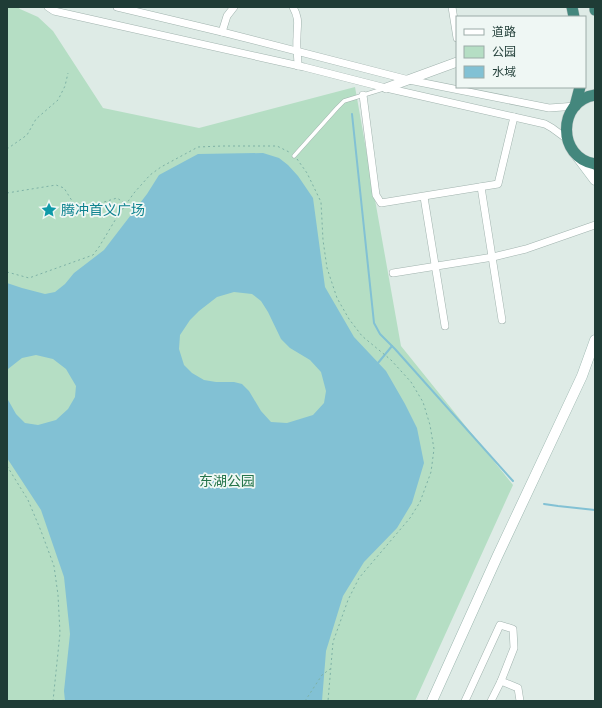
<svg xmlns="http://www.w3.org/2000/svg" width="602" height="708" viewBox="0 0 602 708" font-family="'Nunito Sans','Noto Sans SC',sans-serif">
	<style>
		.green { fill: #b5dec4 }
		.water { fill: #82c1d4; fill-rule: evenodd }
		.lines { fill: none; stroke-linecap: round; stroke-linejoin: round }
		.stream { stroke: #82c1d4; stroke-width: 2 }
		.service-casing { stroke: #a1b3ae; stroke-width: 4.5 }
		.minor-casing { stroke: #a1b3ae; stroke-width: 8 }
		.tertiary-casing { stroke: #a1b3ae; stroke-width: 10 }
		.secondary-casing { stroke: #9db7b0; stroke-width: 11 }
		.trunk-casing { stroke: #c0c8c7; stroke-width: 12 }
		.path { stroke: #7db1a5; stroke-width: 1; stroke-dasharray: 2 3; stroke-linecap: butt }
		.service { stroke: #fff; stroke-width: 3.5 }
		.minor { stroke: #fff; stroke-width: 7 }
		.tertiary { stroke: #fff; stroke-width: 9 }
		.secondary { stroke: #fff; stroke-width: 10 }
		.trunk { stroke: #44877d; stroke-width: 11 }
		.labels { text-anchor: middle; stroke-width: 3.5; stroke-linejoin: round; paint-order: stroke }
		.culture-label { font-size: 14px; fill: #0d838f; stroke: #eff7f4; text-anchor: start }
		.park-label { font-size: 14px; fill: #26754b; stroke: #eff7f4 }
	</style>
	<rect width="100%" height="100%" fill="#deebe6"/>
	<path class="green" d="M7 7H18L20 9 38 17 53 31 103 108 199 128 355 87 401 346 513 485 415 701H7Z"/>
	<path class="water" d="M263 153 279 158 288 165 298 176 313 198 325 287 354 337 386 371 405 404 417 428 424 463 412 503 397 528 364 562 343 596 326 651 322 701H65L64 691 70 634 64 577 41 510 7 458V398L16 414 25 423 38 425 56 420 68 409 75 397 76 386 66 369 53 359 36 355 22 358 8 369 7 372V283L22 288 45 294 55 292 65 284 74 273 104 250 147 194 159 175 198 154ZM234 292 252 294 261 301 268 312 281 339 290 348 310 360 321 372 326 391 324 403 313 415 287 423 271 422 261 411 249 391 242 384 234 382H216L204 380 192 373 184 365 179 349 180 335 190 320 199 311 217 297Z"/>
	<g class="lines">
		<g class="stream">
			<path d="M352 114 374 323 380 334 395 349 513 481"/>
			<path d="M378 363 392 346"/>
			<path d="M544 504 558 506 595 510"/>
		</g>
		<defs>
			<path id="service" d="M294 156 337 108 344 101 383 89"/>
			<g id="minor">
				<path d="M48 7 54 11 304 67 386 88 545 124 552 128 567 139"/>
				<path d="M117 7 222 32 409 80 549 108 563 107 575 106"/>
				<path d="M293 7C300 20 297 24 297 37 296 47 298 57 298 66"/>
				<path d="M452 7 457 38"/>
				<path d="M222 32 227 16 234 7"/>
				<path d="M363 95 376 195 381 203 498 184 514 117"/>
				<path d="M481 187 502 320"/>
				<path d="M424 197 445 326"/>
				<path d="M393 273 493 257 526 249 595 225"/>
				<path d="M465 701 500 625 513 629 514 648 501 681 518 688 520 701"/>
				<path d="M491 701 501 681"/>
			</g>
			<path id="tertiary" d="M386 88 457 62"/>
			<g id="secondary">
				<path d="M577 156 595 180"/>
				<path d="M432 701 497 557 582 376 595 340"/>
			</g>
			<g id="trunk">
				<path d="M572 7 574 17"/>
				<path d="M595 7V10"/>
				<path d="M595 95C557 101 557 158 595 164"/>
				<path d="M575 106 580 87"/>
			</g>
		</defs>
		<use href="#service" class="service-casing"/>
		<use href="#minor" class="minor-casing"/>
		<use href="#tertiary" class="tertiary-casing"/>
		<use href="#secondary" class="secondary-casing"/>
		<use href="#trunk" class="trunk-casing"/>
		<g class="path">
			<path d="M7 149 27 135 36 119 58 100 65 86 68 73"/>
			<path d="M297 159 307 173 321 202 323 240 327 268 337 298 349 319 362 336 391 360 411 382 423 402 430 425 434 449 431 472 420 502 410 518 359 578 348 600 333 642 328 701"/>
			<path d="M7 193 56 185 64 188 74 204 81 209 117 198 126 204"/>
			<path d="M7 272 29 278 93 255 99 247 117 217 134 193 150 175 161 167 198 147 222 146H277L291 153"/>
			<path d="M7 466 28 500 41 531 54 566 58 595 60 633 53 701"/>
			<path d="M305 701 322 675 330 669"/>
		</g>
		<use href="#service" class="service"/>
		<use href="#minor" class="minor"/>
		<use href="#tertiary" class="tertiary"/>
		<use href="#secondary" class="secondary"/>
		<use href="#trunk" class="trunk"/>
	</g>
	<defs>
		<symbol id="sight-bare" viewBox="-9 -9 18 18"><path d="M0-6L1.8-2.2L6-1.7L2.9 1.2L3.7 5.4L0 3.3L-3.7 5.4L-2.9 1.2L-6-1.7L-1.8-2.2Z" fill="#0f9aa8" stroke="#eff7f4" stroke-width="2.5" paint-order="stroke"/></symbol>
	</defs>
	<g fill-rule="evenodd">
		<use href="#sight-bare" x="38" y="199" width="22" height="22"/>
	</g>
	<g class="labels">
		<g class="culture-label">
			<text x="61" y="215">腾冲首义广场</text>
		</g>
		<g class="park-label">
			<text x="227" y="486">东湖公园</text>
		</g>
	</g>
	<rect width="602" height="708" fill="none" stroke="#1f3c36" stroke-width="16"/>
	<rect x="456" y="16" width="130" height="72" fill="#eff7f4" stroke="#9caca8"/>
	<rect x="464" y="29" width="20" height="6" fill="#ffffff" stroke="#9caca8"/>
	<text x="492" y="36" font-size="12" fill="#1f3c36">道路</text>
	<rect x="464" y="46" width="20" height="12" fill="#b5dec4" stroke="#9caca8"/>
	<text x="492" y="56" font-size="12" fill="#1f3c36">公园</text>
	<rect x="464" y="66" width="20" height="12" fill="#82c1d4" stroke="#9caca8"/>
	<text x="492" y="76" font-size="12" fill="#1f3c36">水域</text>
</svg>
